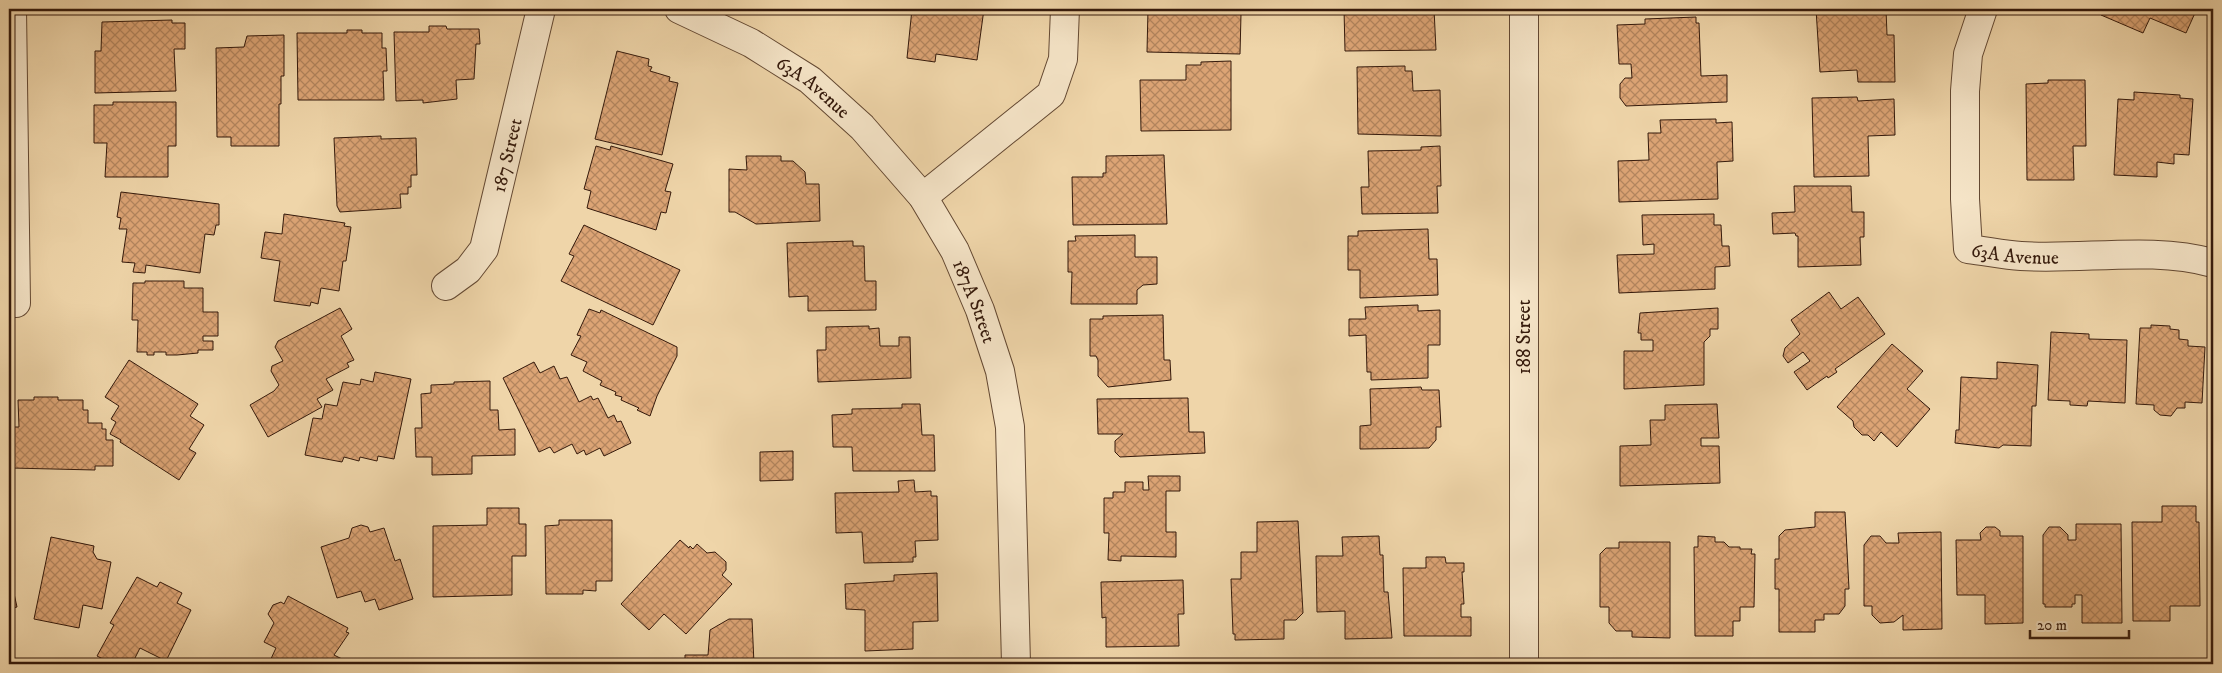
<svg xmlns="http://www.w3.org/2000/svg" width="2222" height="673" viewBox="0 0 2222 673" font-family="'IM FELL DW Pica',serif">
	<style>
		.building { fill: url(#building-cross-hatch); stroke: #34190b }
		.lines { fill: none; stroke-linecap: round; stroke-linejoin: round }
		.minor-casing { stroke: #634832; stroke-width: 30 }
		.tertiary-casing { stroke: #634832; stroke-width: 30 }
		.minor { stroke: #f5e4c7; stroke-width: 28 }
		.tertiary { stroke: #f5e4c7; stroke-width: 28 }
		.labels { text-anchor: middle; stroke-width: 5; stroke-linejoin: round; paint-order: stroke }
		.street-label { font-size: 19px; fill: #34190b; stroke: #f5e4c7 }
	</style>
	<defs>
		<pattern id="building-cross-hatch" width="8" height="8" patternUnits="userSpaceOnUse" patternTransform="scale(1.25)"><rect width="8" height="8" fill="#dca475"/><path d="M0 0l8 8M0 8l8-8" fill="none" stroke="#b3855e"/></pattern>
	</defs>
	<rect width="100%" height="100%" fill="#efd5a9"/>
	<filter id="stains"><feTurbulence type="fractalNoise" baseFrequency=".004" numOctaves="4"/><feColorMatrix values="0 0 0 0 .2 0 0 0 0 .09 0 0 0 0 .02 0 0 0 .5 -.17"/></filter>
	<radialGradient id="worn" r=".72"><stop offset=".6" stop-color="#630" stop-opacity="0"/><stop offset="1" stop-color="#630" stop-opacity=".3"/></radialGradient>
	<g class="building">
		<path d="M912 9H984L977 60 936 54 935 62 907 58Z"/>
		<path d="M1148 9H1232V14H1241L1240 54 1147 52Z"/>
		<path d="M1344 9H1434L1436 50 1345 51Z"/>
		<path d="M1816 9H1886L1887 35H1894L1895 82H1858L1857 70 1820 72Z"/>
		<path d="M2104 9H2186L2195 13 2186 33 2150 18 2143 33 2101 15Z"/>
		<path d="M1696 17V23H1699L1701 76 1727 75V102L1626 106 1620 98V84L1625 78H1632L1631 64H1619L1617 25 1645 24V19Z"/>
		<path d="M172 20V23H185V49H174L176 91 95 93V51H101L102 22Z"/>
		<path d="M429 26H446L447 29H479L480 44H476L474 79 456 80 457 99 423 103V100L396 101 394 32H429Z"/>
		<path d="M347 30H362V33H382V48H386L387 71H383L384 100H298L297 33H347Z"/>
		<path d="M284 35V76H281V104H279V146H231V137H217L216 48 244 47 247 36Z"/>
		<path d="M617 51 649 59 648 66 652 67 650 71 670 77 669 81 678 83 662 155 595 139Z"/>
		<path d="M1231 61V130L1141 131 1140 80H1186V65H1201V62Z"/>
		<path d="M1405 66V71H1412L1413 91 1440 90 1441 136 1358 134 1357 67Z"/>
		<path d="M2048 80H2085L2086 146H2073L2074 180H2027L2026 84 2048 83Z"/>
		<path d="M2134 92 2180 95V98L2193 99 2189 155 2174 154V164L2157 162V177L2114 175 2118 99 2134 100Z"/>
		<path d="M1857 97 1858 101 1894 99 1895 135 1868 136 1869 176 1814 177 1812 98Z"/>
		<path d="M113 102H176V146H168V177H105L107 143H94V105H113Z"/>
		<path d="M1716 119V123L1732 122 1733 161 1717 162 1718 199 1619 202 1618 161 1649 160 1648 133H1661L1660 120Z"/>
		<path d="M2213 124V182H2208Z"/>
		<path d="M381 136V139L416 138 417 175H411V187H408V194H400L401 208 340 212 337 206 334 138Z"/>
		<path d="M596 146 610 150 611 146 673 164 665 191 671 192 666 213 661 212 656 230 587 208 591 191 584 189Z"/>
		<path d="M1440 146 1441 186H1437L1438 213 1362 214 1361 187H1369L1368 151 1421 150V147Z"/>
		<path d="M1164 155 1167 224 1073 225 1072 177H1103V173H1106V156Z"/>
		<path d="M746 156H781V161H793L805 172 806 184H819L820 221 756 224 735 212H729V169L747 170Z"/>
		<path d="M1794 186H1851L1852 212H1864V237H1860L1861 265 1798 267V236H1796L1795 233 1773 234 1772 213 1795 212Z"/>
		<path d="M121 192 219 204V225H216L214 235 205 234 200 273 146 265 145 273 133 272 135 263 122 262 127 229H119L121 218 117 217Z"/>
		<path d="M284 214 345 223 344 226 351 227 346 261H343L339 291 321 288 318 304 311 302 310 306 274 301 280 261 261 258 265 232 282 234Z"/>
		<path d="M1714 214V225H1721L1722 246H1729L1730 266 1715 267V289L1619 293 1617 255 1654 254V244L1643 245 1642 215Z"/>
		<path d="M584 225 680 270 653 325 561 281 574 256 569 254Z"/>
		<path d="M1428 229 1429 259H1437L1438 295 1360 298V270H1348V236H1358V231Z"/>
		<path d="M1135 235V257H1157V284L1143 285 1137 290V304H1071L1072 272H1068V241H1076L1075 236Z"/>
		<path d="M853 241V246H864L865 281H876V310L808 311V296L789 297 787 243Z"/>
		<path d="M145 281H184V288H203V312H218V336H203V341H213V350H198V353L177 355H166V352H154V355H147V352H137L138 320H132L133 283H145Z"/>
		<path d="M1829 292 1841 309 1858 297 1885 334 1835 369 1837 372 1828 378 1827 376 1807 390 1794 372 1810 361 1803 352 1788 363 1783 356 1785 348 1800 334 1791 320Z"/>
		<path d="M1418 305V311L1440 310V345H1428V378L1371 380V372H1367L1366 335 1349 336V319H1366L1365 307Z"/>
		<path d="M340 308 352 329 341 336 354 360 347 363 349 367 326 379 333 390 317 399 322 407 268 437 250 405 274 391 279 385 271 371 272 366 283 361 275 347 278 341Z"/>
		<path d="M1718 308V329H1710V336L1704 342V385L1624 389V351H1653V340H1641V333H1638L1640 313Z"/>
		<path d="M589 309 600 313 601 310 677 347V356L657 396 650 416 637 410 639 408 621 400 622 397 615 395 616 392 600 385 602 381 583 371 587 362 571 355 581 336 577 335Z"/>
		<path d="M1163 315 1164 360H1170L1171 380 1108 387 1098 376V360L1096 356H1090V319H1103V316Z"/>
		<path d="M2151 325 2170 326V329L2179 330V339L2188 340V346L2205 347 2202 403 2185 402V408H2177L2171 416 2160 415 2154 410V405L2136 404 2140 328H2151Z"/>
		<path d="M869 326V329L879 328 880 346H899V337H910L911 378 818 382 817 350H826V327Z"/>
		<path d="M2051 332 2089 334V339L2127 340 2125 403 2088 401 2087 406 2070 405V401L2048 400Z"/>
		<path d="M1892 344 1923 371 1907 389 1930 409 1897 447 1881 432 1874 441 1868 435H1862L1854 427 1853 421 1837 407Z"/>
		<path d="M129 360 198 404 190 416 204 425 189 449 196 453 179 480 120 442 121 440 110 434 116 422 111 419 119 406 105 397Z"/>
		<path d="M534 362 540 373 554 366 560 379 567 377 579 402 591 396 593 400 598 398 608 418 614 415 617 422 621 421 631 443 604 456 600 448 586 455 584 450 577 454 572 444 554 453 550 447 539 452 503 378Z"/>
		<path d="M1997 362 2038 365 2036 406H2032L2031 446 2003 445 1999 448 1955 443 1956 430H1959L1961 377 1997 379Z"/>
		<path d="M375 372 411 379 394 459 378 456 377 461 360 457 359 461 344 457 342 462 305 455 313 418 322 419 325 404 337 406 343 382 360 385 361 379 373 382Z"/>
		<path d="M490 381V410H498L499 430 515 429V455L472 456V474L432 475V457H416L415 428H422L421 394 431 393V385L454 384V382Z"/>
		<path d="M1421 387 1422 390H1439L1441 427H1436V440L1429 448 1360 449V426L1371 425 1370 389Z"/>
		<path d="M34 397H58V400H83V410H88V423H102V429H106V440H113V466H95V470L11 468 10 435H12V427H19L18 400H34Z"/>
		<path d="M1188 398 1189 432H1204L1205 453 1120 457 1115 452V441L1123 434H1098L1097 399Z"/>
		<path d="M902 404H920L922 435H934L935 471H853L852 447H833L832 415 852 414V409L902 408Z"/>
		<path d="M1717 404 1719 438H1701V446H1719L1720 483 1620 486V446L1651 445 1650 420H1665V405Z"/>
		<path d="M793 451V480L760 481V452Z"/>
		<path d="M1148 476H1180V491H1166V532H1176V557L1121 556V561L1108 560 1109 533H1104V498H1113V492H1125V482H1143V490H1149Z"/>
		<path d="M914 480 915 492 931 491V496H937L938 540 915 541 916 557H913V562L864 563 862 532 836 533 835 493 899 492 898 481Z"/>
		<path d="M2162 506H2196V522H2199L2200 606H2170V621H2133L2132 522H2162Z"/>
		<path d="M487 508H519V524H526V556H512V595L433 597V526L487 525Z"/>
		<path d="M1815 512H1845L1849 589H1845V606L1839 614H1824V620H1815V632H1779V589H1775V559H1779V536L1785 530 1815 527Z"/>
		<path d="M559 520H612V581H596V591L583 590V594H546L545 526 559 525Z"/>
		<path d="M1298 521 1303 613 1296 620H1284V639L1235 640V634H1233L1231 579H1241V552H1257V522Z"/>
		<path d="M2076 524H2121L2122 623H2082V595H2075V604H2072V607H2045V604H2043V535L2049 527H2060L2068 535V540H2076Z"/>
		<path d="M361 525 368 527 370 532 384 528 395 561 400 559 413 599 379 610 375 599 365 602 361 591 337 598 321 547 349 538 352 528Z"/>
		<path d="M1986 527H1995L2000 531V536H2023V623L1985 624V595H1957L1956 540H1981L1980 533Z"/>
		<path d="M1941 532 1942 629 1903 630V615L1894 622 1880 623 1872 615V606H1864V545L1871 536H1880L1886 543H1899L1898 533Z"/>
		<path d="M1379 536 1380 555H1383L1384 592H1388L1392 638 1345 639V611L1317 612 1316 556H1343L1342 537Z"/>
		<path d="M1698 536 1715 537V542H1724L1729 547H1740V549H1752L1751 554H1755L1754 607H1740V621H1733V636H1695L1694 547H1698Z"/>
		<path d="M51 537 94 546 93 552 97 559 111 562 102 609 83 605 79 628 34 619Z"/>
		<path d="M680 540 689 548 690 546 693 549 697 544 707 553 715 552 726 562V570L722 575 732 584 686 634 664 614 649 630 621 604Z"/>
		<path d="M1619 542H1670V638L1632 637V631H1616L1609 623V607H1600V554L1606 548H1619Z"/>
		<path d="M1426 557H1445L1446 563H1464V572H1462L1464 604H1461V617H1471V636H1404L1403 568H1426Z"/>
		<path d="M9 571 17 607 9 609Z"/>
		<path d="M937 573 938 621 913 622V649L865 651V610L846 609 845 584 894 581V575Z"/>
		<path d="M137 577 157 587 160 582 182 593 177 603 191 610 166 661 140 648 132 664H113L97 656 114 625 110 623Z"/>
		<path d="M1183 580 1184 614H1178L1179 646 1106 647V617L1102 618 1101 582Z"/>
		<path d="M288 596 348 628 346 632 349 633 334 655 342 659 340 664 269 663 276 648 264 642 274 623 268 614 273 605 281 602 284 604Z"/>
		<path d="M729 619H752L754 664H685V655H708L710 630Z"/>
	</g>
	<g class="lines">
		<defs>
			<g id="minor">
				<path d="M12 9 16 303"/>
				<path id="s1" d="M679 9 751 43 810 80 862 127 923 197 955 251 980 310 1000 371 1010 427 1016 664"/>
				<path id="s2" d="M1983 9 1968 54 1965 91V199L1968 249C1986 251 2004 255 2021 256 2085 260 2151 246 2213 263"/>
				<path d="M923 197 1051 94 1063 59 1065 9"/>
				<path id="s3" d="M446 286 468 270 484 249 541 9"/>
			</g>
			<path id="tertiary" d="M1524 664V9"/>
		</defs>
		<use href="#minor" class="minor-casing"/>
		<use href="#tertiary" class="tertiary-casing"/>
		<use href="#minor" class="minor"/>
		<use href="#tertiary" class="tertiary"/>
	</g>
	<g class="labels">
		<g class="street-label">
			<text dy="7" stroke="none"><textPath href="#s1" startOffset="156">63A Avenue</textPath></text>
			<text dy="7" stroke="none"><textPath href="#s3" startOffset="150">187 Street</textPath></text>
			<text dy="7" stroke="none"><textPath href="#s2" startOffset="290">63A Avenue</textPath></text>
			<text dy="7" stroke="none"><textPath href="#s1" startOffset="429">187A Street</textPath></text>
			<text transform="translate(1523 337) rotate(-90)" y="7">188 Street</text>
		</g>
	</g>
	<rect width="2222" height="673" fill="none" stroke="#efd5a9" stroke-width="30"/>
	<rect x="10" y="10" width="2202" height="653" fill="none" stroke="#34190b" stroke-width="2.5"/>
	<rect x="15" y="15" width="2192" height="643" fill="none" stroke="#34190b"/>
	<path d="M2030 630v8h99v-8" fill="none" stroke="#34190b" stroke-width="2.5"/>
	<text x="2037" y="630" font-size="15" fill="#34190b" stroke="#f5e4c7" stroke-width="4" paint-order="stroke">20 m</text>
	<rect width="100%" height="100%" filter="url(#stains)"/>
	<rect width="100%" height="100%" fill="url(#worn)"/>
</svg>
